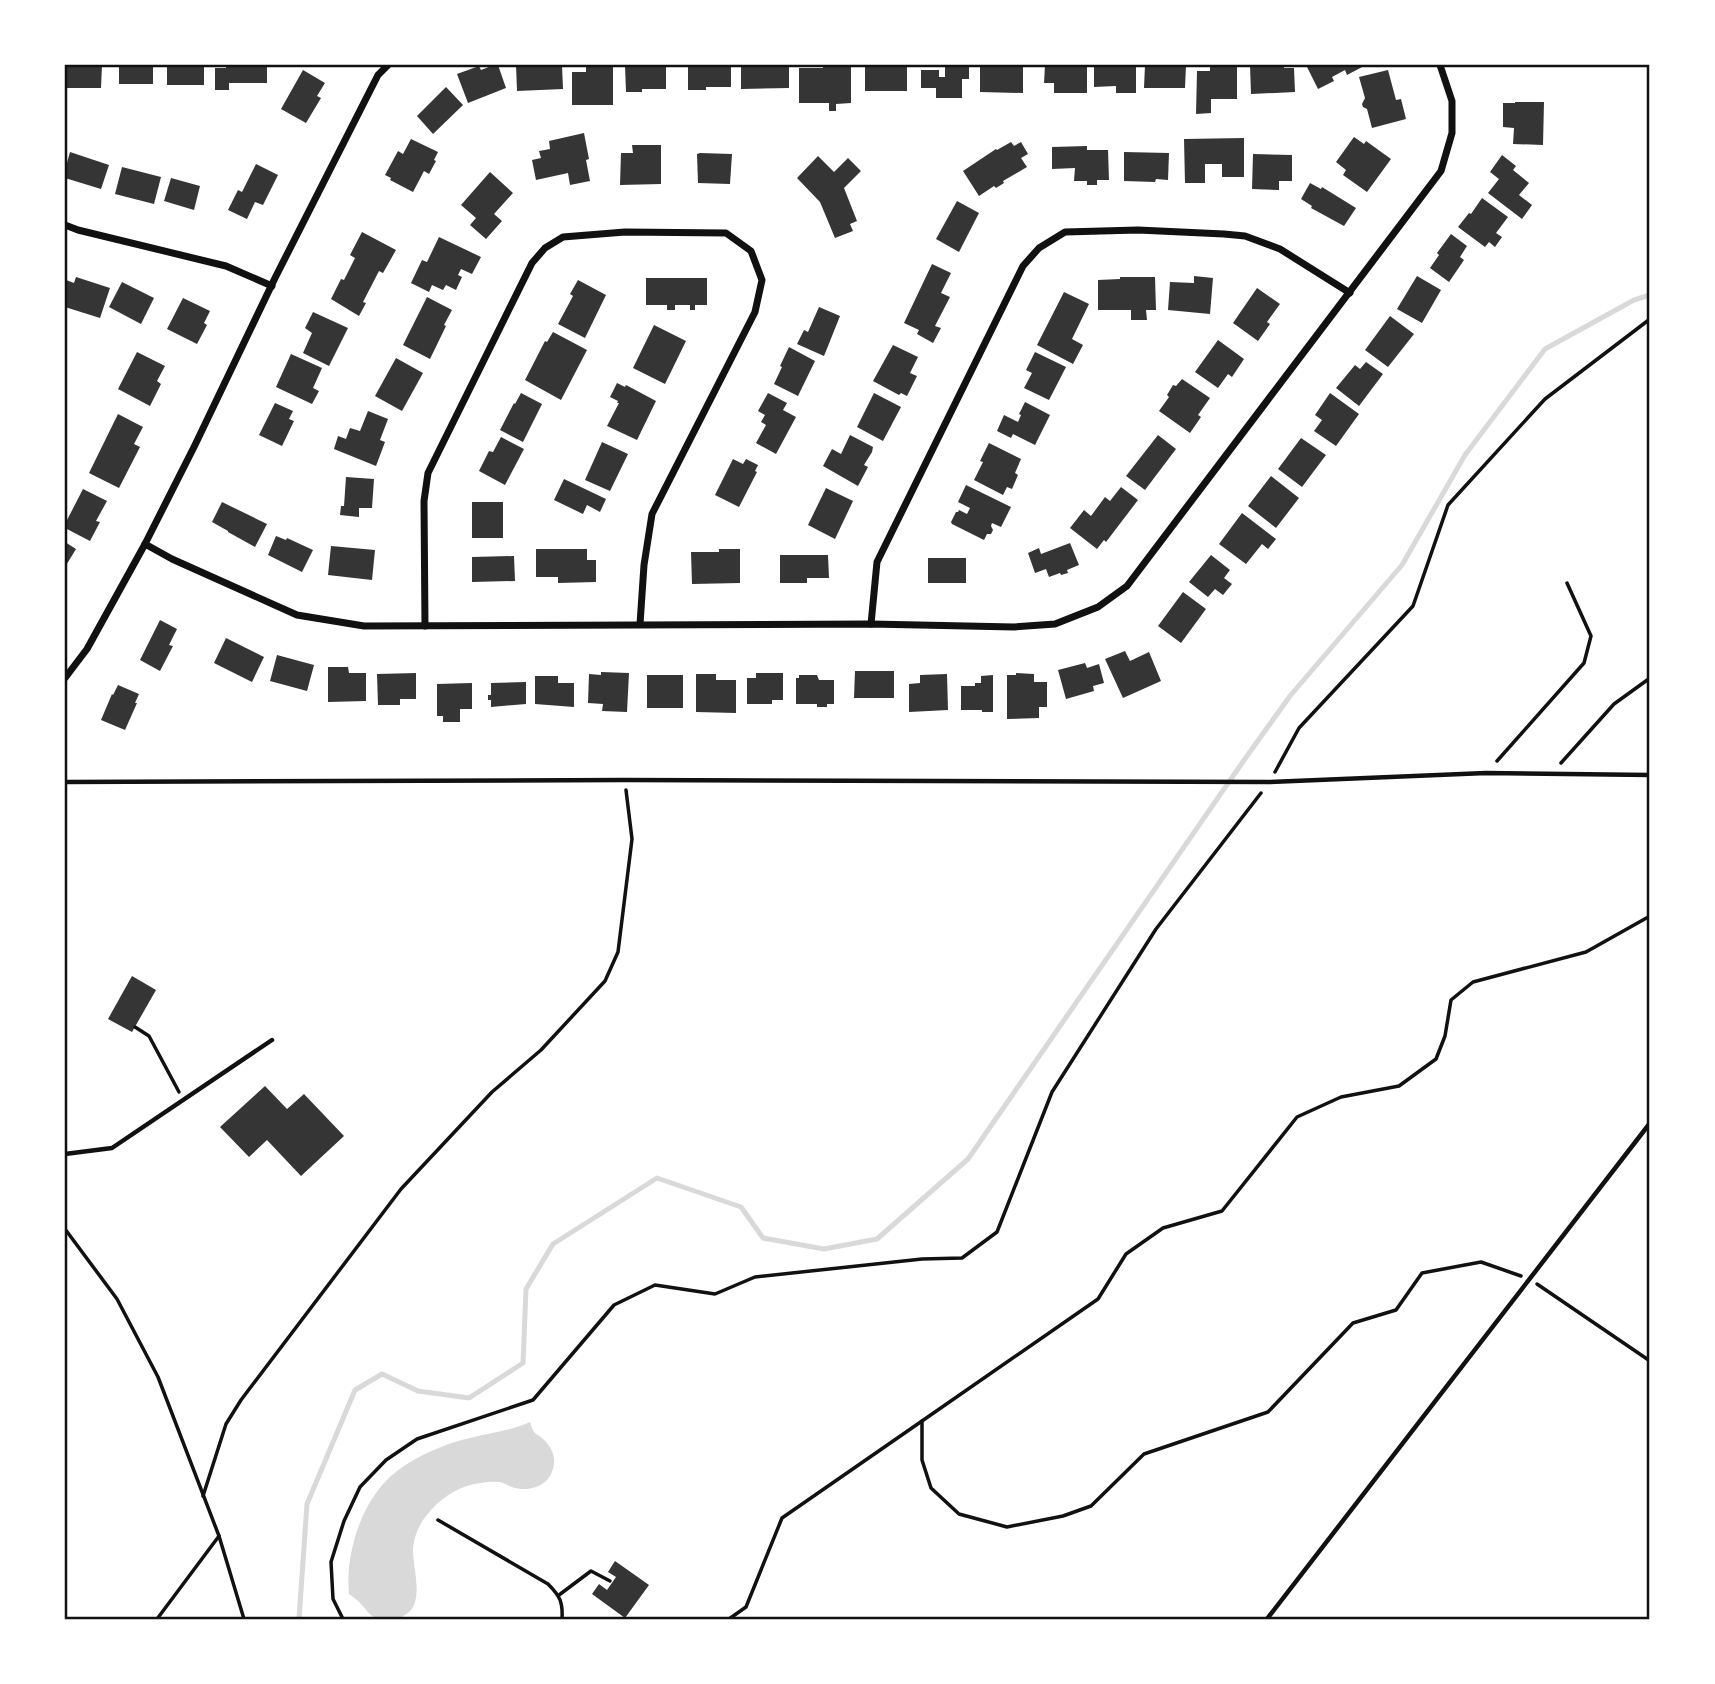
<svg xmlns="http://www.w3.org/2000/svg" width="1715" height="1684" viewBox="0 0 1715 1684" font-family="Montserrat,sans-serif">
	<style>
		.water { fill: #d9d9d9 }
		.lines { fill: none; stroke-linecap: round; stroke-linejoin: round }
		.stream { stroke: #d9d9d9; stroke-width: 5 }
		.building { fill: #353535 }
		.path { stroke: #111; stroke-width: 3.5 }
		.service { stroke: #111; stroke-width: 4.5 }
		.minor { stroke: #111; stroke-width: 7 }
		.neatline { fill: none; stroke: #111; stroke-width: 2.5 }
	</style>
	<rect width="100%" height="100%" fill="#fff"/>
	<path class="water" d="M530 1422C531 1425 532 1429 534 1432 536 1435 539 1435 542 1438 554 1448 558 1462 550 1476 543 1488 525 1492 512 1487 509 1486 506 1484 503 1483 496 1481 488 1482 481 1483 461 1485 445 1495 431 1510 421 1521 415 1532 413 1548 412 1569 429 1611 397 1618 389 1620 378 1620 372 1616 367 1612 365 1608 361 1604 358 1600 353 1597 349 1594 345 1554 361 1503 391 1476 409 1460 435 1448 458 1441 482 1434 508 1432 530 1422Z"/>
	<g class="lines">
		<path class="stream" d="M299 1619 307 1504 355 1390 382 1374 418 1391 469 1398 523 1363 526 1289 553 1244 657 1178 741 1207 763 1238 824 1249 877 1239 968 1159 1242 763 1290 696 1402 565 1465 455 1545 349 1634 300 1650 295"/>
	</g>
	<g class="building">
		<path d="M65 65H102L101 88H65Z"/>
		<rect x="119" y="65" width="34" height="19"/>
		<rect x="167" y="65" width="37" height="20"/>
		<path d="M226 65H267V83H229V90H215V68H226Z"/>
		<path d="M494 65H498L506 88 468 103 457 74 479 66 481 70Z"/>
		<path d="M516 65H562L563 89 517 91Z"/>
		<path d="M586 65H613V105H572V72H586Z"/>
		<path d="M625 65H666V89H642V92H626Z"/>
		<path d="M688 65H731V87H706V90H688Z"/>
		<path d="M741 65H789V88L741 89Z"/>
		<path d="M823 65H851V103L836 104V111H829V103H799V68H823Z"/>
		<rect x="865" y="65" width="42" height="26"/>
		<path d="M945 65H969V79H962V98H936V88H921V70H939V77H945Z"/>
		<path d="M980 65H1023V93L980 92Z"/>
		<path d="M1045 65H1087V93H1054V83H1044Z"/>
		<path d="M1094 65H1136V93H1116V86L1094 87Z"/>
		<path d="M1145 65H1186L1185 88H1144Z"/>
		<path d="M1210 65H1237V99H1211V113L1196 114 1197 71H1210Z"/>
		<path d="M1250 65H1284V68H1294L1295 92 1251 94Z"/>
		<path d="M1306 65H1366L1347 75 1345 70 1332 77 1334 81 1318 89Z"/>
		<path d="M303 70 325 83 317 96 321 98 306 123 281 109Z"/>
		<path d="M1388 70 1396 100 1401 99 1406 119 1372 128 1367 109 1363 107 1362 104 1365 98 1359 77Z"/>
		<path d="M446 87 463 105 433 134 417 116Z"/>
		<path d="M1515 102H1544L1543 145 1513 144 1514 128 1503 127V103H1515Z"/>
		<path d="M584 133 589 159 586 160 590 181 570 185 568 173 536 180 532 160 541 158 539 151 550 149 549 141Z"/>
		<path d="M1354 137 1364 144 1366 141 1391 159 1367 192 1343 175 1346 170 1336 162Z"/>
		<path d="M1244 138V177H1222V164H1205V183H1185L1184 139Z"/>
		<path d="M411 139 438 152 434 160 436 161 429 174 424 171 413 192 390 180 391 178 385 175 398 151 403 154Z"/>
		<path d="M1011 142 1014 146 1021 142 1028 154 1021 158 1027 167 1003 181 1004 183 996 188 994 186 979 196 963 171 996 149 997 150Z"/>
		<path d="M632 145H661V184L620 185 621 153H633Z"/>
		<path d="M1087 146V150H1108L1109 180H1097V185H1087V181H1074L1075 168 1052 169V147Z"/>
		<path d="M70 152 109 165 101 189 65 178V170Z"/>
		<path d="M1124 152 1169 153 1168 180 1156 179 1155 182 1124 181Z"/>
		<path d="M700 153 732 154 730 184 698 183 697 154Z"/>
		<path d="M1253 154 1292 155V181H1279V190L1252 189Z"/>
		<path d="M1502 155 1516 166 1513 170 1529 183 1519 195 1532 205 1522 219 1488 193 1499 179 1490 172Z"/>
		<path d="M818 156 834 172 848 158 861 171 844 188 857 221 850 224 853 231 835 238 820 202 797 178Z"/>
		<path d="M256 164 278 175 263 205 255 202 247 219 228 210 238 190 242 192Z"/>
		<path d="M122 167 161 177 154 204 115 194Z"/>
		<path d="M490 172 513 193 494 214 502 221 486 239 470 225 476 218 461 205Z"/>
		<path d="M171 178 200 186 194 210 164 201Z"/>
		<path d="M1310 183 1321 189 1322 187 1356 208 1344 226 1311 208 1312 206 1301 199Z"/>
		<path d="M1482 198 1508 217 1496 233 1502 237 1495 247 1489 242 1485 247 1458 227 1469 213 1471 214Z"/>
		<path d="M957 201 979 213 959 252 936 239Z"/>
		<path d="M362 232 396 250 383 273 379 271 363 302 366 303 359 316 331 299 341 279 344 280 355 258 350 255Z"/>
		<path d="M1451 234 1467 246 1460 257 1464 260 1449 282 1430 268 1439 255 1437 253Z"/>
		<path d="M439 237 481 257 472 274 461 269 458 275 462 277 456 290 446 285 443 290 432 285 429 292 411 283 422 260 427 262Z"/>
		<path d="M932 264 951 273 941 293 950 297 935 326 941 328 933 343 917 334 919 330 904 323Z"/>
		<path d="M1194 276 1213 278 1210 314 1168 310 1170 282 1194 283Z"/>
		<path d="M1417 276 1441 290 1422 323 1397 309Z"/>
		<path d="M76 277 110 288 100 318 65 307 66 280 74 283Z"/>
		<path d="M1120 277H1155L1156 310H1146L1147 320H1131V310H1098V280L1120 279Z"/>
		<path d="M646 278H707V305H695V310H690V305H675V310H667V305H646Z"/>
		<path d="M578 280 606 295 585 338 558 324 573 296 570 294Z"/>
		<path d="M122 282 154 298 141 324 109 307Z"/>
		<path d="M1257 288 1280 304 1267 322 1270 324 1258 341 1233 323Z"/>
		<path d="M1064 292 1089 304 1072 339 1083 345 1073 364 1037 345Z"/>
		<path d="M427 297 452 310 444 325 446 326 430 359 403 345Z"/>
		<path d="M183 298 210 311 204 323 207 325 197 344 167 329Z"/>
		<path d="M819 307 840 316 824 356 797 344 804 330 808 332Z"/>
		<path d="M313 312 348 328 329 366 303 353 312 333 305 328Z"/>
		<path d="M1390 316 1414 334 1388 367 1365 350Z"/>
		<path d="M654 325 686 341 665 384 633 368Z"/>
		<path d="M553 332 587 350 561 400 525 380 545 341 547 342Z"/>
		<path d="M1218 340 1244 359 1232 377 1228 374 1218 388 1195 372Z"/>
		<path d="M893 345 918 357 910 373 917 376 907 396 901 393 899 395 873 381Z"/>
		<path d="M789 347 815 361 798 396 774 384 782 367 780 366Z"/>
		<path d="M137 352 165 366 157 381 161 384 150 406 118 389Z"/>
		<path d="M1035 352 1066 367 1049 400 1024 388 1032 373 1026 370Z"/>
		<path d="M291 354 322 368 313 388 319 391 312 404 276 387Z"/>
		<path d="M396 358 423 373 402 411 375 396Z"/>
		<path d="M1366 362 1383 374 1359 406 1336 388 1355 365 1360 369Z"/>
		<path d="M1182 379 1210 398 1198 415 1201 417 1190 433 1159 411 1169 397 1167 395 1173 385 1176 386Z"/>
		<path d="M617 383 625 387 626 385 656 401 637 440 607 426 619 403H617L618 401 610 397Z"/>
		<path d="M521 393 542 404 523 442 500 430 514 403 515 404Z"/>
		<path d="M768 393 787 403 783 410 796 417 776 454 756 443 766 425 761 422 765 415 758 411Z"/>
		<path d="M874 393 901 407 883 441 857 427Z"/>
		<path d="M1330 393 1359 414 1336 446 1314 431 1322 420 1315 415Z"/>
		<path d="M1025 402 1050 415 1035 445 1013 434 1011 438 997 431 1004 415 1018 422 1021 415 1019 414Z"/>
		<path d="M275 403 293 411 289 419 294 421 282 446 259 435Z"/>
		<path d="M368 411 388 419 380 440 385 442 376 466 334 449 338 436 346 439 350 428 360 431Z"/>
		<path d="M118 414 143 427 134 444 140 447 119 488 89 473Z"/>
		<path d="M850 435 873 447 872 452 864 465 868 467 858 486 823 466 832 449 841 454Z"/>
		<path d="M1158 435 1176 449 1145 490 1126 476Z"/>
		<path d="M501 437 524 449 505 485 479 471 489 451 493 452Z"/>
		<path d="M1301 438 1326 455 1302 487 1278 469Z"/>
		<path d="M602 442 628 454 610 491 585 480Z"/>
		<path d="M989 443 1021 459 1015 473 1018 475 1012 489 1007 487 1003 495 974 480 983 462 980 461Z"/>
		<path d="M733 459 743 464 746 459 758 465 755 471 757 472 739 507 715 495Z"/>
		<path d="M1271 476 1299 498 1276 528 1248 506Z"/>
		<path d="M346 477 374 479 372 508H359V517L340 515 341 506H344Z"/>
		<path d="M564 479 606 499 600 512 587 505 583 514 554 500Z"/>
		<path d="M966 485 1011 507 1001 527 992 523 991 526 993 530 991 534H987L984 540 952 524 951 522 956 512H958L959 510 967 514 970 508 958 502Z"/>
		<path d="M1121 487 1138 500 1106 542 1104 540 1097 549 1070 528 1084 510 1091 516 1105 497 1110 501Z"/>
		<path d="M826 488 853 501 835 539 808 525Z"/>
		<path d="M83 489 107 501 96 521 100 522 90 541 65 528V524Z"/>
		<path d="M222 502 267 524 255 547 228 532V531L212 522Z"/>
		<rect x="472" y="502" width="31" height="36"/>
		<path d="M1242 513 1276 539 1268 549 1262 544 1246 564 1219 544Z"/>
		<path d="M276 536 286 540 287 538 313 550 302 572 268 555Z"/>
		<path d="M65 542 76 549 65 567Z"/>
		<path d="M1070 543 1079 565 1067 570 1068 573 1061 575 1060 573 1049 577 1046 569 1035 573 1028 553 1039 548 1041 554Z"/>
		<path d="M331 546 375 550 372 580 328 575Z"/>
		<path d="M536 549H587V560H596V582L558 583V577H536Z"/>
		<path d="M719 549H740V583L692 584 691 552H719Z"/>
		<path d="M780 555H828L829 578H807V583H780Z"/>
		<path d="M1211 555 1230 570 1224 578 1232 584 1223 595 1215 589 1208 597 1189 582Z"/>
		<path d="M514 556 515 581 472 582V557Z"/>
		<rect x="928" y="558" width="38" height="25"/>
		<path d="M1183 592 1206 609 1181 643 1158 626Z"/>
		<path d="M160 620 177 629 169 645 173 646 160 671 140 660Z"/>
		<path d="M226 638 264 657 252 682 214 663Z"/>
		<path d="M1125 651 1130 661 1149 652 1161 681 1123 698 1105 659Z"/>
		<path d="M277 655 314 665 307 691 270 681Z"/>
		<path d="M1085 663 1087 668 1099 664 1104 683 1093 686 1094 691 1066 699 1058 670Z"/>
		<path d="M328 667H348L349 673H366V701L328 702Z"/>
		<path d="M855 671H894V698H854Z"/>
		<path d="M601 672 629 673 627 712 602 711 603 704 588 703 589 674 601 675Z"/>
		<path d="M416 673V699H400V705H378L377 674Z"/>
		<path d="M756 673H783V700H772V704H747V678H756Z"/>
		<path d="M1016 673 1034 674V682H1047V707H1039V718L1007 719V675H1016Z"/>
		<path d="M696 674H716V680H736V713L696 712Z"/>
		<path d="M947 674 948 710 909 712V684L920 683V675Z"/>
		<rect x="647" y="675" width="36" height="33"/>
		<path d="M799 675H817L819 680H834V704H827V707H817V704H796V678H799Z"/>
		<path d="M993 675V712H982V710H961V686H975V683H981V676Z"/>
		<path d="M535 676H558V683H574V707L535 704Z"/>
		<path d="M526 682V704L491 707V700H488V695H491V683Z"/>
		<path d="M472 683V709H460V722H443V716H437V684Z"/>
		<path d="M118 685 139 694 135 703H137L125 730 101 720 112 694 113 695Z"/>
		<path d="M132 976 156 990 132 1032 108 1019Z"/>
		<path d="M265 1086 287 1109 304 1094 344 1136 301 1176 267 1140 249 1157 220 1127Z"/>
		<path d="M615 1561 649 1585 625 1618 592 1594 599 1584 607 1590 616 1577 608 1572Z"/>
	</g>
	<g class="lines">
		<g class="path">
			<path d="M1497 761 1584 663 1591 636 1567 583"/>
			<path d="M1561 763 1614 704 1650 678"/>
			<path d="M1275 772 1299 728 1413 606 1448 505 1545 399 1650 319"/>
			<path d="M135 1027 149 1036 179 1092"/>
			<path d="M65 1229 117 1299 158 1377 219 1536 244 1619"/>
			<path d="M1521 1276 1481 1262 1422 1273 1396 1310 1353 1323 1268 1412 1144 1454 1091 1506 1063 1516 1007 1527 959 1514 931 1488 922 1460V1421L1098 1299 1126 1254 1163 1228 1222 1211 1297 1117 1341 1097 1399 1086 1436 1059 1445 1036 1451 1000 1473 982 1586 952 1650 916"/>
			<path d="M1537 1284 1650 1361"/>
			<path d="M203 1496 226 1424 241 1400 401 1189 492 1092 541 1050 605 981 618 952 632 839 626 790"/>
			<path d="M438 1520 548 1584C560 1596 563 1602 562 1619"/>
			<path d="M559 1595 591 1571 610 1581"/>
			<path d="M157 1619 219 1536"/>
			<path d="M343 1619 333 1599 331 1562 344 1521 360 1487 386 1460 417 1439 533 1400 614 1305 655 1285 715 1294 755 1277 922 1259 962 1258 997 1232 1052 1092 1156 929 1261 793"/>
			<path d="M729 1619 746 1607 782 1518 922 1421"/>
		</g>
		<g class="service">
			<path d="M65 782 625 780 1269 782 1486 773 1650 775"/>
			<path d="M65 1154 112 1148 272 1040"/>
			<path d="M1267 1619 1650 1123"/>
		</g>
		<g class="minor">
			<path d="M65 225 78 230 226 266 272 286"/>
			<path d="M145 544 172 559 297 615 364 626 871 624 1014 627 1055 624 1098 607 1127 586 1441 171 1452 133V101L1440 65"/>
			<path d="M871 624 877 562 1023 266 1039 248 1065 232 1138 230 1224 234 1245 236 1280 249 1350 293"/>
			<path d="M425 626 424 501 428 473 532 263 545 248 563 237 625 232 726 233 751 251 762 280 755 312 652 514 644 565 640 624"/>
			<path d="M65 678 87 649 145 544 195 445 275 278 378 75 388 65"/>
		</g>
	</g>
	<rect width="1715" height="1684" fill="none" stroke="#ffffff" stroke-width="133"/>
	<rect x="66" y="66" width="1582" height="1552" class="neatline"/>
</svg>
